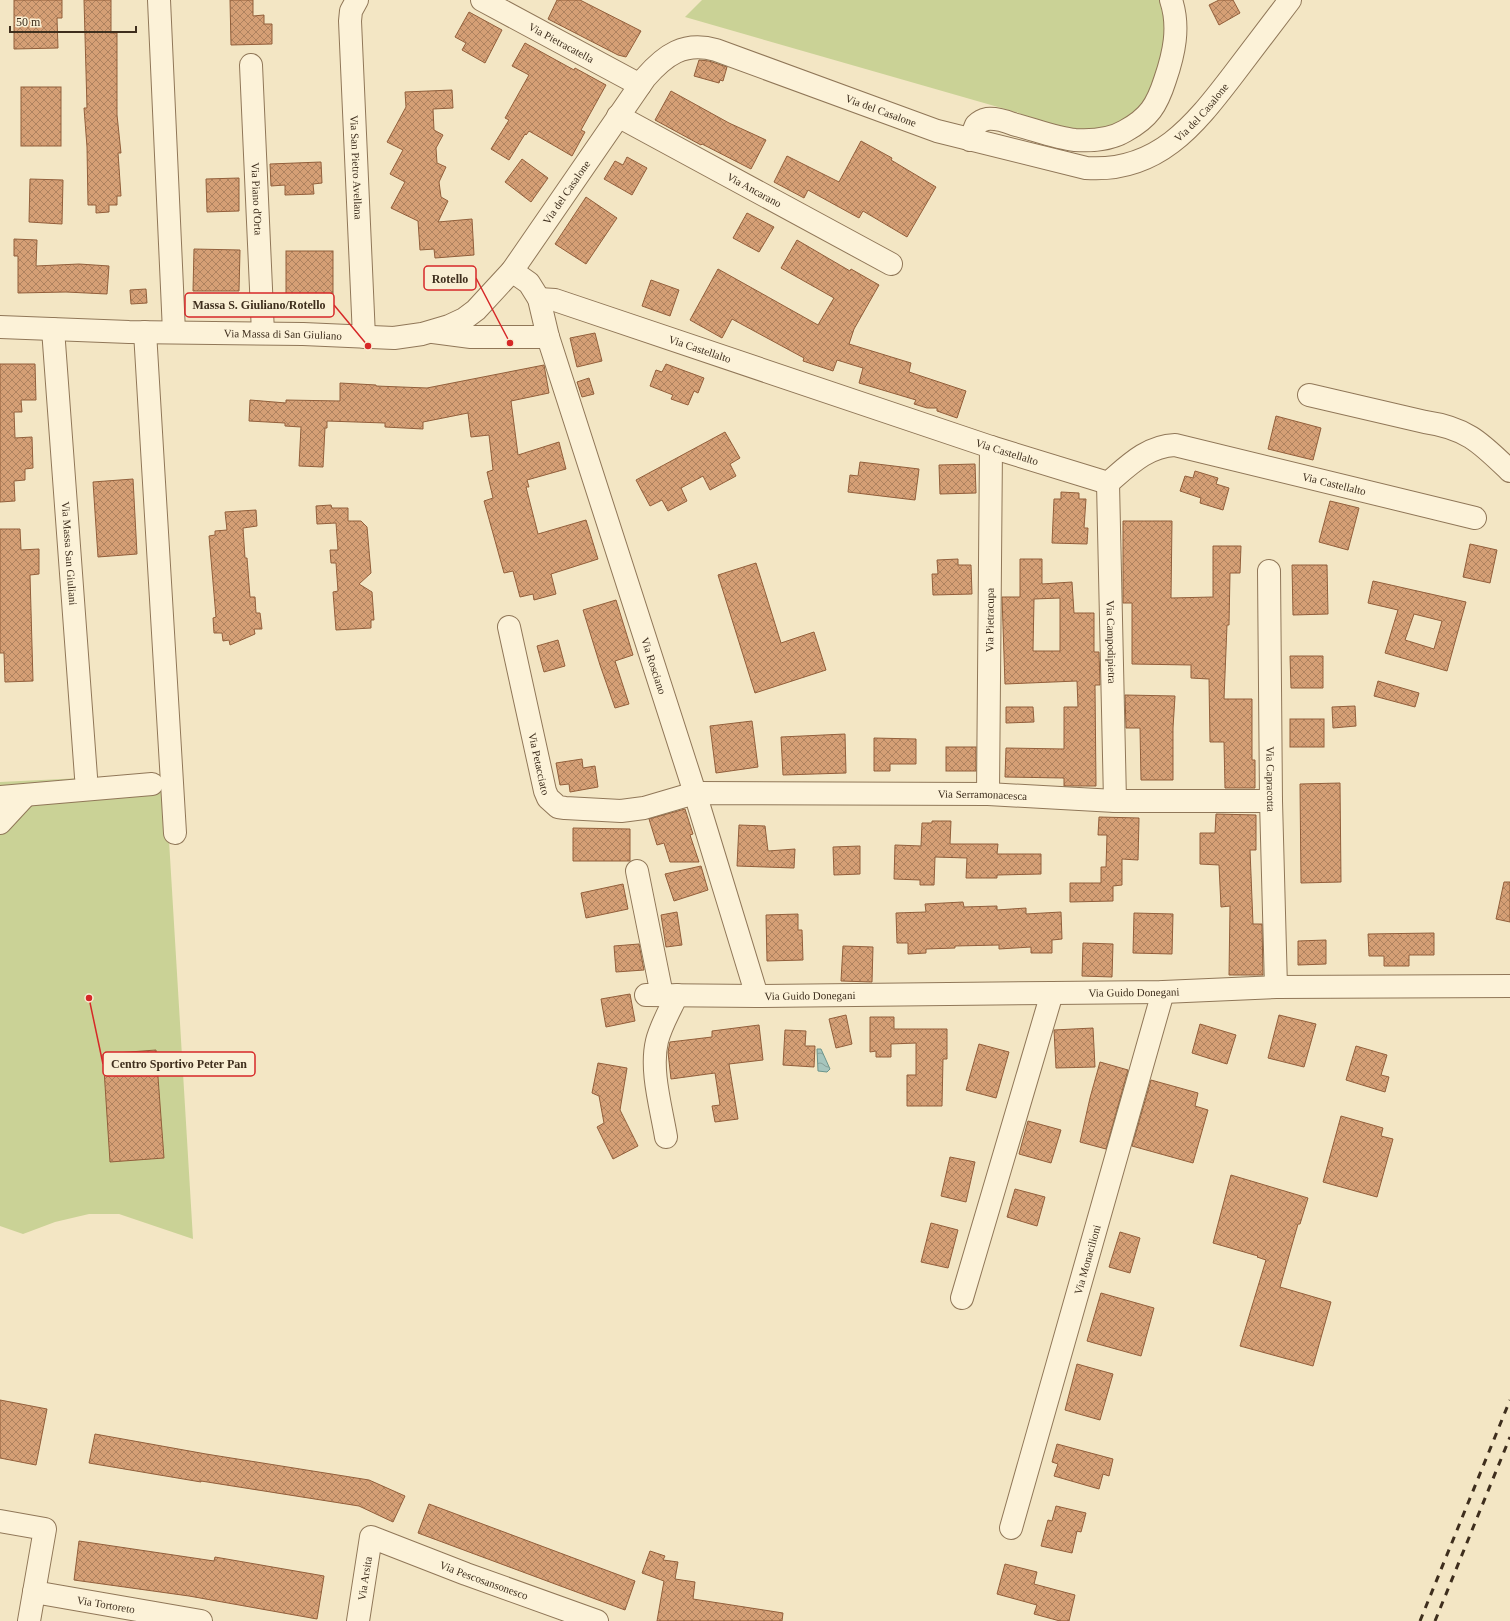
<svg xmlns="http://www.w3.org/2000/svg" width="1510" height="1621" viewBox="0 0 1510 1621" font-family="Georgia,serif">
	<style>
		.grass { fill: #cad296 }
		.water { fill: url(#water-waves); stroke: #6b958c }
		.building { fill: url(#building-cross-hatch); stroke: #925f3b; fill-rule: evenodd }
		.lines { fill: none; stroke-linecap: round; stroke-linejoin: round }
		.minor-casing { stroke: #907758; stroke-width: 24 }
		.minor { stroke: #fcf2d8; stroke-width: 22 }
		.rail { stroke: #3e2e1d; stroke-width: 3; stroke-dasharray: 7 7; stroke-linecap: butt }
		.labels { text-anchor: middle; stroke-width: 3.5; stroke-linejoin: round; paint-order: stroke }
		.street-label { font-size: 11px; fill: #3e2e1d; stroke: #f9efd4 }
		.leader { fill: none; stroke: #d62828; stroke-width: 1.5 }
		.callout-dot { fill: #d62828; stroke: #f9efd4; stroke-width: 1.5 }
		.callout { fill: #f9efd4; stroke: #d62828; stroke-width: 1.5 }
		.callout-label { font-size: 12px; text-anchor: middle; font-weight: bold; fill: #3e2e1d }
	</style>
	<defs>
		<pattern id="water-waves" width="16" height="10" patternUnits="userSpaceOnUse"><rect width="16" height="10" fill="#a6c5bd"/><path d="M0 5q4-4 8 0t8 0" fill="none" stroke="#89a099"/></pattern>
		<pattern id="building-cross-hatch" width="8" height="8" patternUnits="userSpaceOnUse"><rect width="8" height="8" fill="#d59f75"/><path d="M0 0l8 8M0 8l8-8" fill="none" stroke="#ae825f"/></pattern>
	</defs>
	<rect width="100%" height="100%" fill="#f3e6c4"/>
	<g class="grass">
		<path d="M702 0H1160L1170 27 1144 114 1070 139 1019 113 685 17Z"/>
		<path d="M165 774 193 1239 119 1214H89L55 1222 23 1234 0 1226V782Z"/>
	</g>
	<path class="water" d="M817 1049H821L830 1069 827 1072 818 1071Z"/>
	<g class="building">
		<path d="M14 0H62V18H57L58 48 14 49Z"/>
		<path d="M84 0H111V33H117V115L121 153H118L121 196H117V205H109V212L96 213V205H88L87 147 84 108H87Z"/>
		<path d="M230 0H253V16L264 15V24H272V44L231 45Z"/>
		<path d="M557 0H580L641 31 626 57 618 55 548 19Z"/>
		<path d="M1219 0H1233L1240 13 1219 25 1209 5Z"/>
		<path d="M469 12 502 30 485 63 462 50 466 43 455 37Z"/>
		<path d="M525 43 574 70 575 68 606 85 581 130 585 132 572 156 529 131 526 135 525 134 509 160 491 149 509 120 505 118 529 75 512 66Z"/>
		<path d="M699 60 709 61 727 67 723 81 720 80 719 83 694 76Z"/>
		<rect x="21" y="87" width="40" height="59"/>
		<path d="M452 90 453 108 433 109 434 130 443 135 436 148 437 163 446 167 439 182 441 197 448 201 438 222 472 219 474 255 435 258 434 249 420 250 418 221 391 208 405 182 390 174 403 150 387 142 406 107 405 92Z"/>
		<path d="M671 91 729 123 766 140 751 169 702 144 701 145 655 120Z"/>
		<path d="M861 141 892 158 891 160 936 187 907 237 863 211 859 218 808 190 804 198 774 182 787 156 839 182Z"/>
		<path d="M627 157 647 168 632 195 604 179 615 161 623 165Z"/>
		<path d="M522 159 548 178 531 202 505 182Z"/>
		<path d="M321 162 322 183 313 184 314 194 285 195V185L271 186 270 164Z"/>
		<path d="M239 178V211L207 212 206 179Z"/>
		<path d="M30 179 63 180 62 224 29 222Z"/>
		<path d="M586 197 617 218 586 264 555 244Z"/>
		<path d="M747 213 774 227 759 252 733 238Z"/>
		<path d="M14 239 37 240 36 266 79 264 109 266 107 294 66 292 18 293V256H14Z"/>
		<path d="M797 240 850 271 851 269 879 285 854 329 849 344 911 363 909 372 966 391 957 418 937 411V408H927L914 404 916 400 859 383 863 368 837 360 833 371 803 361 804 358 732 319 722 338 690 320 718 269 818 325 834 298 781 268Z"/>
		<path d="M194 249 240 250 239 291H193Z"/>
		<rect x="286" y="251" width="47" height="43"/>
		<path d="M651 280 679 290 670 316 642 306Z"/>
		<path d="M146 289 147 303 131 304 130 290Z"/>
		<path d="M595 333 602 361 577 367 570 338Z"/>
		<path d="M0 364H35L36 400H21L22 412H14L15 438 32 437 33 468 25 469V480L14 481 15 501 0 502Z"/>
		<path d="M666 364 704 378 698 393 694 391 688 405 671 399 673 395 650 386 656 370 662 372Z"/>
		<path d="M544 365 549 393 511 401 518 455 559 442 566 469 527 480 529 487H526L538 534 586 520 598 559 551 574 556 594 534 600 533 594 520 597 513 571 504 573 484 501 493 498 487 472 493 470 489 435 471 437 468 413 423 422V429L385 427V423L327 421V428H325L323 467 299 466 301 427 285 426V423L249 421 250 400 286 403V400L340 401V383L376 385V386L427 388Z"/>
		<path d="M589 378 594 394 582 397 577 382Z"/>
		<path d="M1276 416 1321 428 1313 460 1268 449Z"/>
		<path d="M725 432 740 458 730 464 736 476 710 490 703 476 681 488 687 501 668 511 662 500 650 506 636 480Z"/>
		<path d="M860 462 919 469 915 500 848 492 850 475 858 476Z"/>
		<path d="M975 464 976 493 940 494 939 465Z"/>
		<path d="M1195 471 1218 478 1216 484 1229 488 1223 510 1200 503 1201 498 1180 491 1185 476 1193 478Z"/>
		<path d="M133 479 137 554 98 557 93 482Z"/>
		<path d="M1061 492 1079 493V499H1086L1084 528H1088L1087 544 1052 543 1054 499H1061Z"/>
		<path d="M1330 501 1359 508 1348 550 1319 542Z"/>
		<path d="M331 505 332 508H348V521H361L367 527 371 573 359 584 372 592 374 620H371V628L336 630 333 592 338 591 336 563H331L330 550H338L336 523 317 524 316 506Z"/>
		<path d="M256 510 257 526 243 528 245 558H247L250 597H255L256 613H260L262 629H254L255 634 230 645 229 640 223 641 222 633H214L213 618 216 617 209 536 215 535V531L227 530 225 512Z"/>
		<path d="M1123 521H1172L1171 598 1213 597V546H1241L1240 573H1230L1229 625H1227L1224 699H1252V760H1255V788H1225L1224 742H1210L1209 679 1191 678V665L1132 664V603H1123Z"/>
		<path d="M0 529H20L21 550 39 549V574L30 575 33 681 5 682 4 653H0Z"/>
		<path d="M1470 544 1497 550 1490 583 1463 577Z"/>
		<path d="M958 559V565H971L972 594 933 595 932 574H938L937 560Z"/>
		<path d="M1020 559H1042V584L1072 582 1074 613H1094V652H1099L1100 685H1095L1096 786H1064V778L1005 777 1006 748 1064 749V707H1078L1077 681 1005 684 1002 597H1020ZM1060 598V651H1033L1034 599Z"/>
		<path d="M756 563 781 643 814 632 826 670 755 693 718 575Z"/>
		<path d="M1292 565H1327L1328 614 1293 615Z"/>
		<path d="M1373 581 1466 602 1447 671 1385 653 1398 610 1368 603ZM1414 614 1442 621 1434 649 1405 640Z"/>
		<path d="M616 600 633 655 615 661 629 704 615 708 600 665 583 610Z"/>
		<path d="M558 640 565 666 544 672 537 646Z"/>
		<path d="M1290 656H1323V688H1291Z"/>
		<path d="M1378 681 1419 693 1415 707 1374 696Z"/>
		<path d="M1125 695 1175 696 1173 728V780H1141L1140 728H1126Z"/>
		<path d="M1355 706 1356 726 1333 728 1332 707Z"/>
		<path d="M1006 707H1033L1034 722 1006 723Z"/>
		<rect x="1290" y="719" width="34" height="28"/>
		<path d="M752 721 758 767 716 773 710 726Z"/>
		<path d="M845 734 846 773 783 775 781 737Z"/>
		<path d="M874 738 916 739V764H890V771H874Z"/>
		<rect x="946" y="747" width="30" height="24"/>
		<path d="M582 759 583 768 595 766 598 787 570 792 569 784 560 785 556 763Z"/>
		<path d="M1340 783 1341 882 1301 883 1300 784Z"/>
		<path d="M685 809 693 834 690 835 699 862H670L664 843 657 845 649 819Z"/>
		<path d="M1216 814 1256 815V850H1250L1253 924H1262L1263 975H1229L1230 906 1221 907 1219 865 1200 864V833H1215Z"/>
		<path d="M1099 817 1139 818 1138 860 1122 859V885L1113 886V901L1070 902V883H1101V867H1106L1107 835H1098Z"/>
		<path d="M932 821H951L950 844H998L997 854H1041V874L997 875V878H966L967 858 935 857 934 885H920V880L894 879 895 845 921 846 922 823H932Z"/>
		<path d="M739 825 765 826 768 851 795 849 794 868 737 866Z"/>
		<path d="M573 828 630 829V861H573Z"/>
		<path d="M860 846V874L834 875 833 847Z"/>
		<path d="M701 866 708 890 674 901 665 874Z"/>
		<path d="M1504 882H1510V922L1496 919Z"/>
		<path d="M623 884 628 909 586 918 581 893Z"/>
		<path d="M963 902 964 907 997 906V910L1026 908V914L1061 912 1062 939 1052 940V953H1031V947L999 949V945L955 946V948L926 949V953L908 954V943H897L896 913 926 912 925 904Z"/>
		<path d="M677 912 682 945 666 947 661 915Z"/>
		<path d="M1134 913 1173 914 1172 954 1133 953Z"/>
		<path d="M798 914V930H802L803 960 767 961 766 915Z"/>
		<path d="M1434 933V955H1409V966H1384V956H1369L1368 934Z"/>
		<path d="M1326 940V964L1298 965V941Z"/>
		<path d="M1083 943 1113 944 1112 977 1082 976Z"/>
		<path d="M639 944 644 970 616 972 614 946Z"/>
		<path d="M843 946 873 947 872 982 841 981Z"/>
		<path d="M630 994 635 1021 606 1027 601 999Z"/>
		<path d="M846 1015 852 1044 836 1048 829 1019Z"/>
		<path d="M1279 1015 1316 1024 1304 1067 1268 1058Z"/>
		<path d="M870 1017H894V1029H947V1059H943L942 1106H907V1075H916V1043L891 1044V1057H876V1051L870 1052Z"/>
		<path d="M1200 1024 1236 1035 1227 1064 1192 1053Z"/>
		<path d="M759 1025 763 1060 729 1064 738 1119 715 1122 712 1106 720 1105 715 1073 671 1079 668 1052 670 1042 712 1037V1031Z"/>
		<path d="M1093 1028 1095 1067 1056 1068 1054 1030Z"/>
		<path d="M785 1030 806 1031 805 1046H815L814 1067 783 1065Z"/>
		<path d="M979 1044 1009 1052 996 1098 966 1090Z"/>
		<path d="M1356 1046 1387 1055 1381 1075 1389 1077 1385 1092 1346 1080Z"/>
		<path d="M156 1050 164 1158 110 1162 103 1054Z"/>
		<path d="M1100 1062 1128 1070 1106 1149 1080 1142 1090 1098Z"/>
		<path d="M598 1063 627 1068 620 1110 638 1146 613 1159 597 1127 604 1123 599 1096 592 1093Z"/>
		<path d="M1151 1080 1198 1093 1195 1106 1208 1110 1193 1163 1132 1146Z"/>
		<path d="M1341 1116 1383 1128 1381 1136 1393 1139 1377 1197 1323 1182Z"/>
		<path d="M1028 1121 1061 1130 1051 1163 1019 1154Z"/>
		<path d="M950 1157 975 1162 966 1202 941 1196Z"/>
		<path d="M1231 1175 1308 1198 1300 1224H1298L1280 1287 1331 1302 1313 1366 1240 1346 1266 1260 1257 1257 1258 1256 1213 1243Z"/>
		<path d="M1015 1189 1045 1197 1037 1226 1007 1217Z"/>
		<path d="M931 1223 958 1230 948 1268 921 1262Z"/>
		<path d="M1120 1232 1140 1238 1130 1273 1109 1267Z"/>
		<path d="M1101 1293 1154 1308 1141 1356 1087 1341Z"/>
		<path d="M1077 1364 1113 1374 1100 1420 1065 1410Z"/>
		<path d="M0 1400 47 1409 36 1465 0 1458Z"/>
		<path d="M95 1434 206 1454 369 1480 405 1496 393 1522 359 1506 201 1481V1482L89 1463Z"/>
		<path d="M1057 1444 1113 1459 1109 1476 1103 1474 1099 1489 1054 1476 1058 1464 1052 1462Z"/>
		<path d="M429 1504 635 1581 625 1610 418 1533Z"/>
		<path d="M1056 1506 1086 1513 1081 1532 1077 1531 1072 1553 1041 1546 1048 1520 1052 1521Z"/>
		<path d="M79 1541 214 1561 215 1557 324 1576 317 1619 189 1596 74 1580Z"/>
		<path d="M650 1551 665 1556 663 1560 678 1562 675 1579 695 1582 693 1599 783 1613 782 1621H657L664 1581 642 1573Z"/>
		<path d="M1005 1564 1037 1572 1034 1584 1075 1595 1069 1621H1060L1034 1614 1037 1605 997 1594Z"/>
	</g>
	<g class="lines">
		<defs>
			<g id="minor">
				<path d="M159 0 174 332"/>
				<path id="s1" d="M357 0 351 11 350 21 364 337"/>
				<path id="s2" d="M482 0 640 85"/>
				<path id="s3" d="M251 65 263 333"/>
				<path id="s4" d="M618 116 891 264"/>
				<path d="M970 140 976 125C979 122 982 120 987 119 996 118 1005 121 1013 124 1033 129 1056 138 1075 140 1093 141 1110 140 1125 131 1149 118 1157 105 1165 80 1174 54 1180 27 1171 0"/>
				<path id="s5" d="M512 271 529 283 539 299 548 337 695 793 757 996"/>
				<path id="s6" d="M539 299 555 300 991 447 1108 483C1128 466 1147 446 1175 445L1475 518"/>
				<path id="s7" d="M0 327 129 332 303 334 394 338 422 334 449 326 464 319 476 310 512 271 645 78C665 55 684 41 716 50L937 131 1086 168C1157 173 1194 126 1233 75 1252 50 1271 25 1290 0"/>
				<path id="s8" d="M53 329 86 777"/>
				<path d="M145 332 175 833"/>
				<path d="M433 332 471 337H548"/>
				<path d="M1309 395 1425 422C1467 428 1481 443 1510 471"/>
				<path id="s9" d="M1108 483 1115 801"/>
				<path id="s10" d="M1269 571 1271 801 1276 987"/>
				<path id="s11" d="M509 627 545 791 548 798 558 807 565 808 621 811 644 808 695 793 988 794 1115 801H1271"/>
				<path id="s12" d="M988 794 991 447"/>
				<path d="M0 797 152 784"/>
				<path d="M0 823 25 796"/>
				<path d="M637 871 662 995"/>
				<path id="s13" d="M646 995 757 996 1052 993 1163 992 1276 987 1510 986"/>
				<path d="M666 1137C661 1107 650 1070 657 1041 661 1025 670 1010 677 995"/>
				<path d="M962 1298 1052 993"/>
				<path d="M0 1521 45 1529 29 1621"/>
				<path id="s14" d="M1011 1528 1163 992"/>
				<path id="s15" d="M34 1592 201 1621"/>
				<path id="s16" d="M358 1621 371 1537 466 1574 597 1621"/>
			</g>
		</defs>
		<use href="#minor" class="minor-casing"/>
		<use href="#minor" class="minor"/>
		<g class="rail">
			<path d="M1420 1621 1510 1400"/>
			<path d="M1435 1621 1510 1437"/>
		</g>
	</g>
	<g class="labels">
		<g class="street-label">
			<text dy="4" stroke="none"><textPath href="#s2" startOffset="90">Via Pietracatella</textPath></text>
			<text dy="4" stroke="none"><textPath href="#s7" startOffset="1027">Via del Casalone</textPath></text>
			<text dy="4" stroke="none"><textPath href="#s7" startOffset="1374">Via del Casalone</textPath></text>
			<text dy="4" stroke="none"><textPath href="#s1" startOffset="169">Via San Pietro Avellana</textPath></text>
			<text dy="4" stroke="none"><textPath href="#s4" startOffset="155">Via Ancarano</textPath></text>
			<text dy="4" stroke="none"><textPath href="#s7" startOffset="631">Via del Casalone</textPath></text>
			<text dy="4" stroke="none"><textPath href="#s3" startOffset="134">Via Piano d'Orta</textPath></text>
			<text dy="4" stroke="none"><textPath href="#s7" startOffset="283">Via Massa di San Giuliano</textPath></text>
			<text dy="4" stroke="none"><textPath href="#s6" startOffset="169">Via Castellalto</textPath></text>
			<text dy="4" stroke="none"><textPath href="#s6" startOffset="493">Via Castellalto</textPath></text>
			<text dy="4" stroke="none"><textPath href="#s6" startOffset="841">Via Castellalto</textPath></text>
			<text dy="4" stroke="none"><textPath href="#s8" startOffset="225">Via Massa San Giuliani</textPath></text>
			<text dy="4" stroke="none"><textPath href="#s12" startOffset="174">Via Pietracupa</textPath></text>
			<text dy="4" stroke="none"><textPath href="#s9" startOffset="159">Via Campodipietra</textPath></text>
			<text dy="4" stroke="none"><textPath href="#s5" startOffset="424">Via Rosciano</textPath></text>
			<text dy="4" stroke="none"><textPath href="#s11" startOffset="140">Via Petacciato</textPath></text>
			<text dy="4" stroke="none"><textPath href="#s10" startOffset="208">Via Capracotta</textPath></text>
			<text dy="4" stroke="none"><textPath href="#s11" startOffset="616">Via Serramonacesca</textPath></text>
			<text dy="4" stroke="none"><textPath href="#s13" startOffset="488">Via Guido Donegani</textPath></text>
			<text dy="4" stroke="none"><textPath href="#s13" startOffset="164">Via Guido Donegani</textPath></text>
			<text dy="4" stroke="none"><textPath href="#s14" startOffset="279">Via Monacilioni</textPath></text>
			<text dy="4" stroke="none"><textPath href="#s16" startOffset="43">Via Arsita</textPath></text>
			<text dy="4" stroke="none"><textPath href="#s16" startOffset="206">Via Pescosansonesco</textPath></text>
			<text dy="4" stroke="none"><textPath href="#s15" startOffset="73">Via Tortoreto</textPath></text>
		</g>
	</g>
	<path class="leader" d="M510 343L476 278M368 346L334 305M89 998L103 1064"/>
	<g class="callout-dot">
		<circle cx="510" cy="343" r="4"/>
		<circle cx="368" cy="346" r="4"/>
		<circle cx="89" cy="998" r="4"/>
	</g>
	<g class="callout">
		<rect x="424" y="266" width="52" height="24" rx="4"/>
		<rect x="185" y="293" width="149" height="24" rx="4"/>
		<rect x="103" y="1052" width="152" height="24" rx="4"/>
	</g>
	<g class="callout-label">
		<text x="450" y="283">Rotello</text>
		<text x="259" y="309">Massa S. Giuliano/Rotello</text>
		<text x="179" y="1068">Centro Sportivo Peter Pan</text>
	</g>
	<path d="M10 26v6h126v-6" fill="none" stroke="#3e2e1d" stroke-width="2"/>
	<text x="16" y="26" font-size="12" fill="#3e2e1d" stroke="#f9efd4" stroke-width="3" paint-order="stroke">50 m</text>
</svg>
